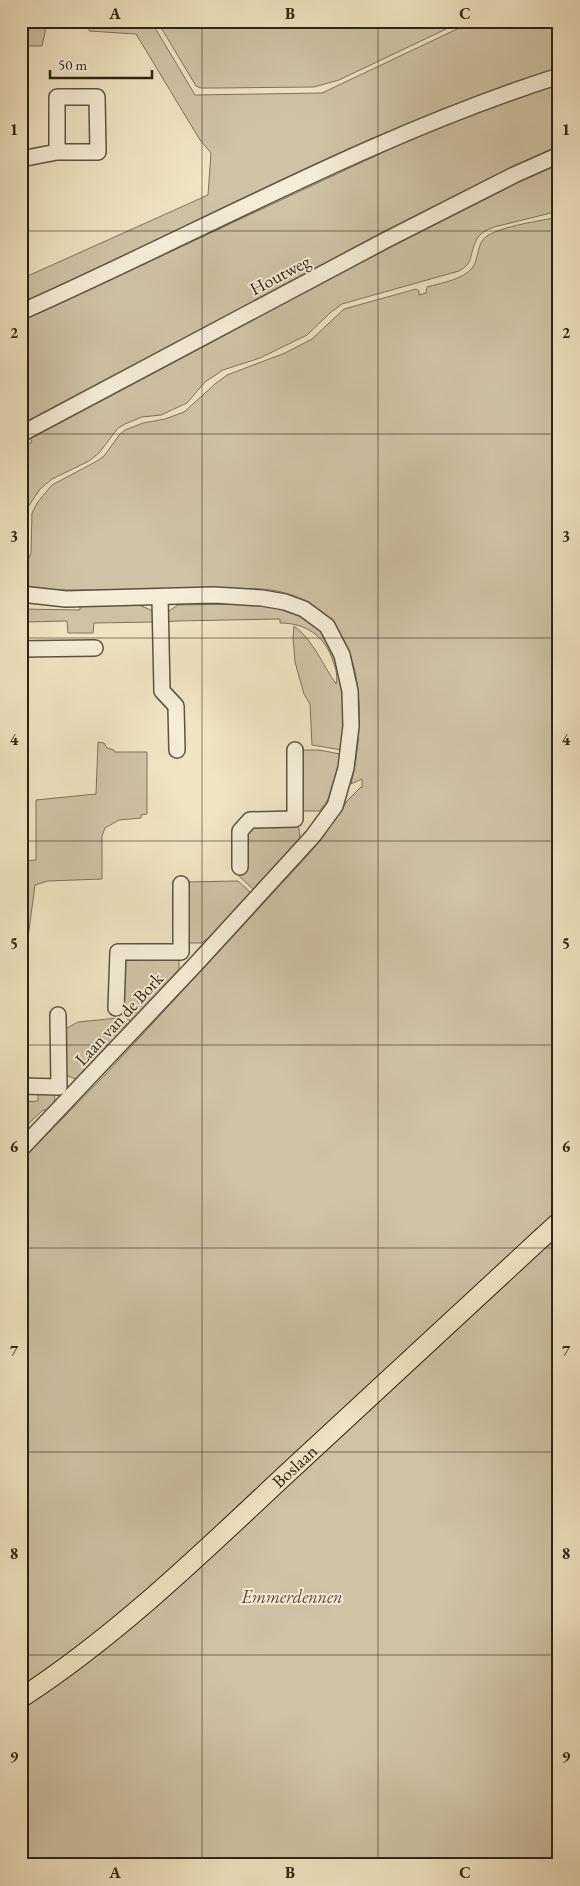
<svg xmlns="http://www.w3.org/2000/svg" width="580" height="1886" viewBox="0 0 580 1886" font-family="'EB Garamond',serif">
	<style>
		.green { fill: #cfc3a5; stroke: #7e735e }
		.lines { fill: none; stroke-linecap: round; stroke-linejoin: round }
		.minor-casing { stroke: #5e5342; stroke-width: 18 }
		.major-casing { stroke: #2d2317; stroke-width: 21 }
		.minor { stroke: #f5edd7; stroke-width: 15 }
		.major { stroke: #f0e4c2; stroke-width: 19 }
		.grid { fill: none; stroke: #2d2317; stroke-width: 1; stroke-opacity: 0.55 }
		.labels { text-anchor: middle; stroke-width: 4; stroke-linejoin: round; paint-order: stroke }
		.street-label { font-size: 18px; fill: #2d2317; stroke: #f5edd7 }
		.park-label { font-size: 18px; font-style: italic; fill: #564b3a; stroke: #f5edd7 }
		.neatline { fill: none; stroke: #2d2317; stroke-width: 2 }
		.grid-label { font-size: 16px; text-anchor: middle; font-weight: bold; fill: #2d2317 }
	</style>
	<rect width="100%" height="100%" fill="#f0e4c2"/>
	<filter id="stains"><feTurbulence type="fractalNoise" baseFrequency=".004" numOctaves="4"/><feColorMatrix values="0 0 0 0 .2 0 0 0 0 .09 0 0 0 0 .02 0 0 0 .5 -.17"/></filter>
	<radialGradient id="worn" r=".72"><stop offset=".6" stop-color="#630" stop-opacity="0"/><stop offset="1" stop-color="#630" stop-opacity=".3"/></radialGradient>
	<g class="green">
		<path d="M21 21H45V33L42 46H21Z"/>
		<path d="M50 21H151L195 95 322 93 474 21H559V69L496 90 21 306V279L208 195 211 153 200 140 136 34 89 31V25H50Z"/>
		<path d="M157 21H463L339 80 314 87 217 88H201L196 86Z"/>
		<path d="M559 83V149L524 162 462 193 21 426V319L37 314 401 144 485 108Z"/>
		<path d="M559 160V211L494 227C487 230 479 233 476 241 469 255 474 263 459 271L342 304 330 313 307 335 260 358 223 370 205 382 187 403 161 415 142 417 125 424 118 428 99 453 89 461 52 479 40 489 28 507 26 519 27 544 21 564V444L24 442 26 445 32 442 30 437 461 209Z"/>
		<path d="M559 217V1865H21V1161L106 1074 307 856 323 837 341 808H343L347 801 361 787 362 788V779L351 784C361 744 364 687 348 649 336 620 314 602 285 593 265 587 241 589 220 588 173 588 127 590 80 590 61 590 41 591 23 584L21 579 31 553 32 513 37 503 52 485 97 461 104 456 120 434 125 430 143 423 165 419 184 412 215 384 227 375 285 353 312 339 344 309 416 289 419 291V295L426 293 427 287C441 283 463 280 473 267 479 258 477 242 487 236 502 226 540 221 559 217Z"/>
		<path d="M243 604C342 608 347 666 342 750L312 745 310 704 304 694 295 662 293 637 294 626C314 641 322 664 336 684 338 675 336 670 333 661 325 636 306 623 280 623V619L176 621 166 622 169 611 178 605Z"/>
		<path d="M139 605 151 610 156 622 94 623 93 633H68L67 621 25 622V643L21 646V609L80 610V606Z"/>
		<path d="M98 742 104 743 107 748 114 750V752H147V814L141 815V818L119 820 105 828 102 836V879L48 881 35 885 27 945H21V861L36 860V800L96 794Z"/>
		<path d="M300 750H319L340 754 339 760H341L332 792 324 806H323L320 811H301Z"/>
		<path d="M296 825 299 829 300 838 254 890 239 876 244 873 246 836 251 827Z"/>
		<path d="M238 881 250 892 247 897 208 939H206L202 943H185L184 882Z"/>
		<path d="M176 957 179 961V969L131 1022 120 1013 124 965 128 959Z"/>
		<path d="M119 1016 127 1024 123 1028 124 1030 76 1079 68 1076 62 1068 61 1044 67 1028 78 1022 118 1018Z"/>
		<path d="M38 1089 53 1092C57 1100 54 1104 49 1110H43L21 1131V1102L38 1101Z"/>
	</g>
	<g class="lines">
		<defs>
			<g id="minor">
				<path d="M21 159 57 152H98L97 97H57V152"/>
				<path d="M21 312C199 233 373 135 559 76"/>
				<path d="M21 434 386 240 514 175 559 155"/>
				<path d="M21 594 66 599 214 595 262 598 285 602 304 609 327 626 342 655 350 691 351 726 346 768 335 806 313 836 195 965 21 1149"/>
				<path d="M160 598 162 691 176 706 177 750"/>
				<path d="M21 649 95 648"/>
				<path d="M240 867V831L250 820 295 819V750"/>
				<path d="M116 1008 118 952H181V884"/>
				<path d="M21 1086 59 1087 58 1015"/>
			</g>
			<g id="major">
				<path id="s1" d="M21 1698C116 1636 198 1557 281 1479 374 1393 466 1307 559 1222"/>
			</g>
		</defs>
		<use href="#minor" class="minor-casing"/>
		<use href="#major" class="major-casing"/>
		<use href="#minor" class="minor"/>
		<use href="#major" class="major"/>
	</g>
	<path class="grid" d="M202 21V1865M378 21V1865M21 231H559M21 434H559M21 638H559M21 841H559M21 1045H559M21 1248H559M21 1452H559M21 1655H559"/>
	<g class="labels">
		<g class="street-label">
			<text transform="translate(280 275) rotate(-28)" y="6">Houtweg</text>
			<text transform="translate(119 1019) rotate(-47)" y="6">Laan van de Bork</text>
			<text dy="6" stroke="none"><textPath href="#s1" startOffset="359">Boslaan</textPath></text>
		</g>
		<g class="park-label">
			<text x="292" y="1603">Emmerdennen</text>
		</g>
	</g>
	<rect width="580" height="1886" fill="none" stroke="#f0e4c2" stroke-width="55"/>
	<path d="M50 70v8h102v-8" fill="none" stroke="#2d2317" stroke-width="2.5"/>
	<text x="58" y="70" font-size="15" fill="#2d2317" stroke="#f5edd7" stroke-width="4" paint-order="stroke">50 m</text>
	<rect x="28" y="28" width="524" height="1830" class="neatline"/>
	<g class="grid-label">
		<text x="115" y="19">A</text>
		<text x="290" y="19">B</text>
		<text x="465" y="19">C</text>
		<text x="14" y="135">1</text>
		<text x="566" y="135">1</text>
		<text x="14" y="338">2</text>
		<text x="566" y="338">2</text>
		<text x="14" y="542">3</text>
		<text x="566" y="542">3</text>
		<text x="14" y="745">4</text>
		<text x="566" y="745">4</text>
		<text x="14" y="949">5</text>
		<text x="566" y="949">5</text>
		<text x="14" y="1152">6</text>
		<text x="566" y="1152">6</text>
		<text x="14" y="1356">7</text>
		<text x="566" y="1356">7</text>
		<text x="14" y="1559">8</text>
		<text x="566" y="1559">8</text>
		<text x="14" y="1762">9</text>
		<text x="566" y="1762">9</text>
		<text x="115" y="1878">A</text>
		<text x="290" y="1878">B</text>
		<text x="465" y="1878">C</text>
	</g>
	<rect width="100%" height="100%" filter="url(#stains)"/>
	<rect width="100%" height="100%" fill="url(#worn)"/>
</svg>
